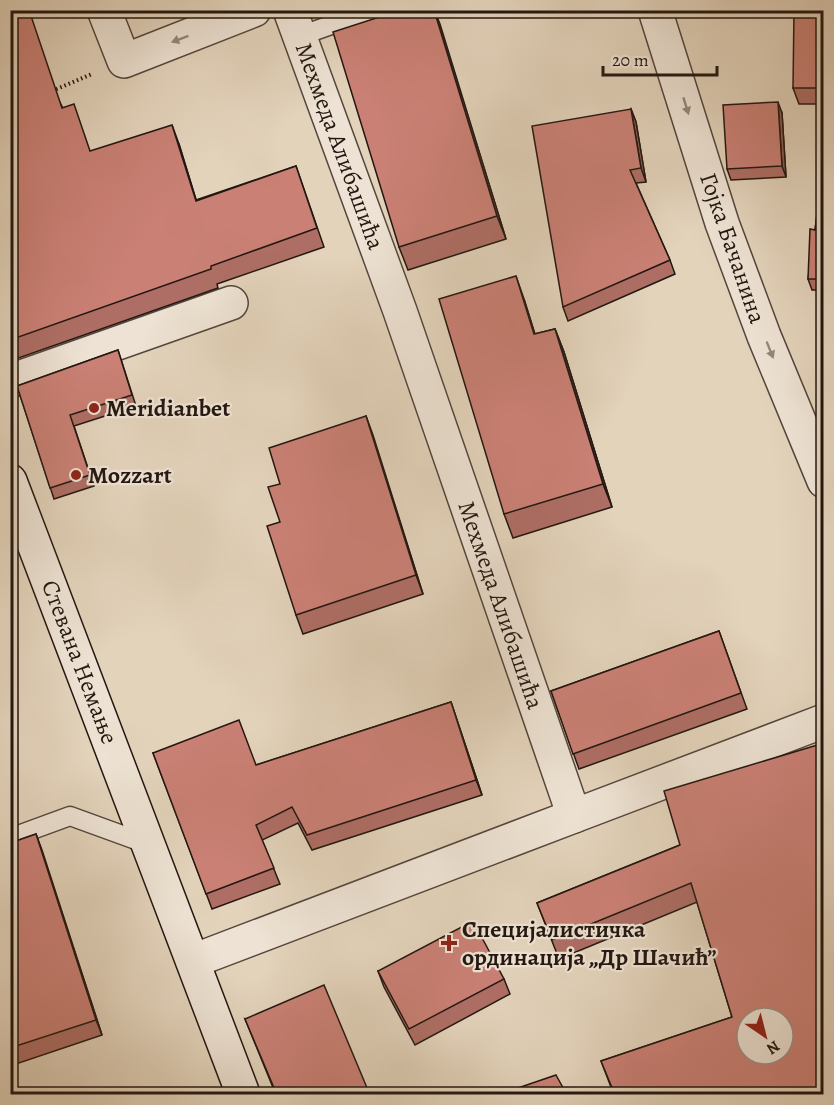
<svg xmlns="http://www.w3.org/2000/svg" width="834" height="1105" viewBox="0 0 834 1105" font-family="Alegreya,serif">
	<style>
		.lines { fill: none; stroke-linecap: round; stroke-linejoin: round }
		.lane-casing { stroke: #53463c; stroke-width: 21 }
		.street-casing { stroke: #53463c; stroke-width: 36 }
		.secondary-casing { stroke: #231711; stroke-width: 36 }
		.path { stroke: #231711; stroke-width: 4; stroke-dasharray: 1.5 3; stroke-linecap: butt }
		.lane { stroke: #ede2d3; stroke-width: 18 }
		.street { stroke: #ede2d3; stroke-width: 33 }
		.secondary { stroke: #ede2d3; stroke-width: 33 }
		.wall { fill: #ae6e65; stroke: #231711; stroke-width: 1.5 }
		.shaded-wall { fill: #8d5a52; stroke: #231711; stroke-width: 1.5 }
		.building { fill: #ca8075; stroke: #231711; stroke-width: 1.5; fill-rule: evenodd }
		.oneway { fill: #92877c }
		.poi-dot { fill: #8f2418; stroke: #ede2d3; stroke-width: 2 }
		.labels { text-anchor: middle; stroke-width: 4.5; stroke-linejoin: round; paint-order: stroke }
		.street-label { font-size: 24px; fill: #231711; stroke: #ede2d3 }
		.poi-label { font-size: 24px; font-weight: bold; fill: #231711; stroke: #ede2d3; text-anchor: start }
	</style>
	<rect width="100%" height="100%" fill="#e3d3bb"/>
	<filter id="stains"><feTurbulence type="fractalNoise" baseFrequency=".00333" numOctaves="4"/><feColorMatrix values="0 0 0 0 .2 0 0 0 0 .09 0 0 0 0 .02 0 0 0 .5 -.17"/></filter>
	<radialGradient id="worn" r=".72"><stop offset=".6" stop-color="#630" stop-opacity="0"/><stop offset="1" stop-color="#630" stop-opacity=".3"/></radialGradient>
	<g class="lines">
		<defs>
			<g id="lane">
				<path d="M300 36 373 10"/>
				<path d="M10 838 70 816 147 844"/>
			</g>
			<g id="street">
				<path d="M104 10 124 61 254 10"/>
				<path d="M655 10 722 223 764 336 824 481"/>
				<path d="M10 381 231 303"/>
				<path d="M574 816 824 721"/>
				<path d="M193 961 574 816 400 311 290 10"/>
			</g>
			<path id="secondary" d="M10 481 243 1094"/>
		</defs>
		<use href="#lane" class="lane-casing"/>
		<use href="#street" class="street-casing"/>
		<use href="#secondary" class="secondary-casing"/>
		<path class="path" d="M52 91 92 74"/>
		<use href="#lane" class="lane"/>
		<use href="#street" class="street"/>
		<use href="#secondary" class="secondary"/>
	</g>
	<g class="wall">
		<path d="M10 10 63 108 90 151 179 144 196 200 296 166 324 247 217 284 218 288 10 361Z"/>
		<path d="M401 10H435L506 239 408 270 399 247Z"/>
		<path d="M824 10V104H799L793 88Z"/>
		<path d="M631 109 636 122 646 182 636 183 670 260 675 274 568 321 563 307Z"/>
		<path d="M782 113 786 177 731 180 727 169Z"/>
		<path d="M824 158V290H812L808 279 815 230Z"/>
		<path d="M524 299 535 334 555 329 564 352 612 507 513 538 504 514Z"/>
		<path d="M118 350 136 406 74 426 94 486 54 499 17 386Z"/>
		<path d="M366 416 423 594 303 634 296 615 280 522V484Z"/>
		<path d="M719 631 747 709 579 769 551 691Z"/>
		<path d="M451 702 482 795 312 850 298 823 262 840 280 884 212 909 153 753 256 765Z"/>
		<path d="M36 834 102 1035 10 1066V843Z"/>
		<path d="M680 845 824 1095H614L601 1061 732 1017 697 902 559 959 537 903Z"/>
		<path d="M378 971 504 979 510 994 415 1045 384 987Z"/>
		<path d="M245 1019 370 1095H276Z"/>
	</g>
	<g class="shaded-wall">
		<path d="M434 10 440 24 506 239 497 216Z"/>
		<path d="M778 102 782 113 786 177 782 166Z"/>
		<path d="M631 109 636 122 646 182 641 168Z"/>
		<path d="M172 125 179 144 202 219 196 201Z"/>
		<path d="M516 276 524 299 542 358 534 334Z"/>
		<path d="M555 329 564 352 612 507 603 484Z"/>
		<path d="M366 416 373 435 423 594 416 575Z"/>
		<path d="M451 702 482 795 476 780Z"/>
		<path d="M36 834 42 850 102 1035 96 1020Z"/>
	</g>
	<g class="building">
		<path d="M10 10H29L62 108 74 104 90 151 172 125 196 201 296 166 317 228 211 266V269L10 340Z"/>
		<path d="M401 10H434L497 216 399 247 333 32Z"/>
		<path d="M794 10H824V88H793Z"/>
		<path d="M778 102 782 166 727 169 723 105Z"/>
		<path d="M631 109 641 168 630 170 670 260 563 307 532 126Z"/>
		<path d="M824 158V279H808L810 229 815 230Z"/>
		<path d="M516 276 534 334 555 329 603 484 504 514 439 299Z"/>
		<path d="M118 350 132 395 70 415 90 475 50 488 17 386Z"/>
		<path d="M366 416 416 575 296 615 267 526 280 522 268 487 280 484 269 448Z"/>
		<path d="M719 631 741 693 573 754 551 691Z"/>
		<path d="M451 702 476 780 307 835 292 807 256 825 274 868 206 894 153 753 239 720 256 765Z"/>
		<path d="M824 743V1095H615L601 1061 732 1017 691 883 552 940 537 903 680 845 664 791ZM747 1018H783V1054H747Z"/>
		<path d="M36 834 96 1020 10 1048V843Z"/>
		<path d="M473 921 504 979 409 1029 378 971Z"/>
		<path d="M324 985 370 1095H277L245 1019Z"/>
		<path d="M556 1075 567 1095H517L515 1089Z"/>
	</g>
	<defs><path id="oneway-solid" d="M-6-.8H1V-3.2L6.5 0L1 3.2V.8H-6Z" transform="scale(1.5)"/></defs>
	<g class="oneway">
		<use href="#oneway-solid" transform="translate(180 39) rotate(159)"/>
		<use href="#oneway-solid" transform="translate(686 106) rotate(73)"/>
		<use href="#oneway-solid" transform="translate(770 350) rotate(68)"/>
	</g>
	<g class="poi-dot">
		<circle cx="94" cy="408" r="6"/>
		<circle cx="76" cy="475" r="6"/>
		<path d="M446 934h6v6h6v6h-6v6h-6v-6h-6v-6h6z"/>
	</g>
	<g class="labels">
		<g class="street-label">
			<text transform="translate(340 146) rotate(70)" y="8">Мехмеда Алибашића</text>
			<text transform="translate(733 248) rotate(71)" y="8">Гојка Бачанина</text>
			<text transform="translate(501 605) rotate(71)" y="8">Мехмеда Алибашића</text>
			<text transform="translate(80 662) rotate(69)" y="8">Стевана Немање</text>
		</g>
		<g class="poi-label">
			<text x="106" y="416">Meridianbet</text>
			<text x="88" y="483">Mozzart</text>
			<text x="462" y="937">Специјалистичка<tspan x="462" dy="28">ординација „Др Шачић”</tspan></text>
		</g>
	</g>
	<rect width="834" height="1105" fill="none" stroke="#e3d3bb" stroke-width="36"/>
	<rect x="12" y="12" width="810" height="1081" fill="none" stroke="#231711" stroke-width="3"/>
	<rect x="18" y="18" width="798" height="1069" fill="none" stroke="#231711" stroke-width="1.5"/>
	<g transform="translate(765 1036) rotate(145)"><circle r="28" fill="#ede2d3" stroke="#9c9185" stroke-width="1.5"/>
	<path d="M0-4.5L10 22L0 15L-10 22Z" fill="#8f2418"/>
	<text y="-9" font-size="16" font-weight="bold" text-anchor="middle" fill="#231711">N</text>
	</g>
	<path d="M603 66v9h114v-9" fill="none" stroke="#231711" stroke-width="3"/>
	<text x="612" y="66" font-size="18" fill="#231711" stroke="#ede2d3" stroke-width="4.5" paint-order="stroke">20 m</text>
	<rect width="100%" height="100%" filter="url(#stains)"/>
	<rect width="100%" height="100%" fill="url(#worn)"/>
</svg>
